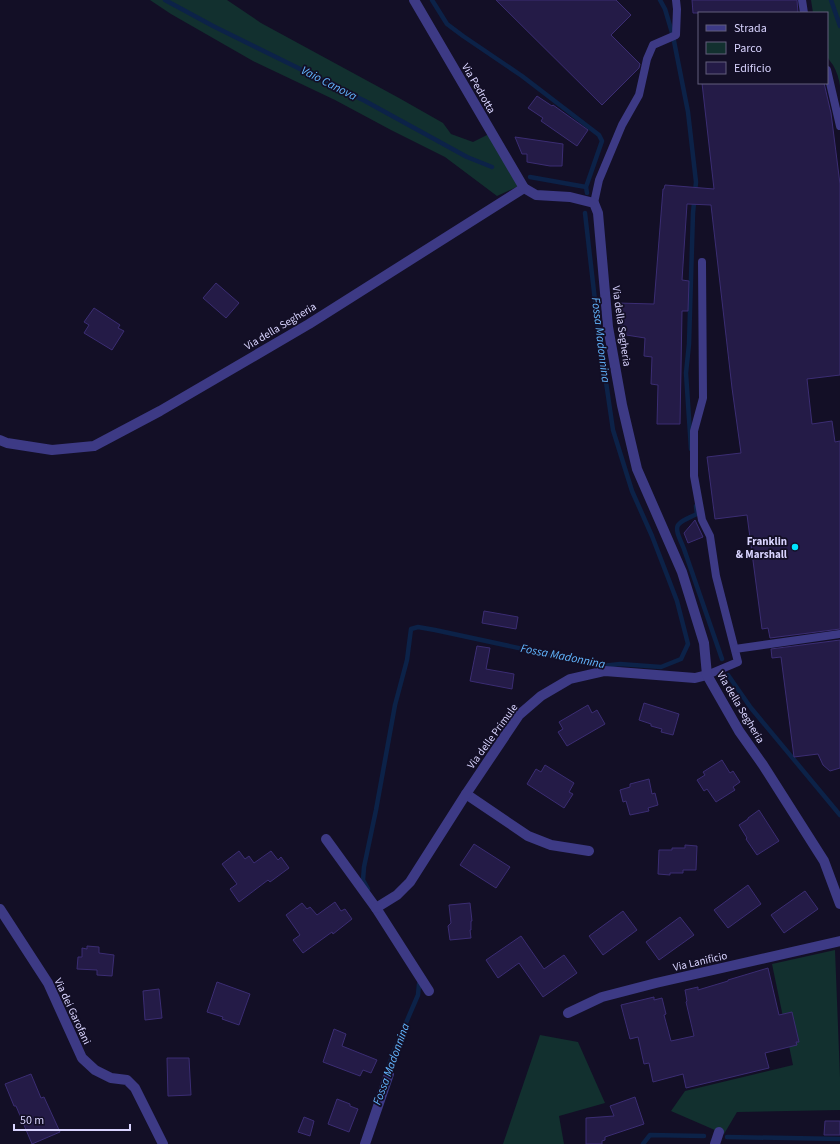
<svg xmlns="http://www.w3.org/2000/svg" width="840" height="1144" viewBox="0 0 840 1144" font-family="'Source Sans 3',sans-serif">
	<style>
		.green { fill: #12302f }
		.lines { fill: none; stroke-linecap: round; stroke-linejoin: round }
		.stream { stroke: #0c2248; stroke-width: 4.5 }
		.building { fill: #241b47; stroke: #3b2d73 }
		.service { stroke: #3d3a85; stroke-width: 8 }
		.minor { stroke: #3d3a85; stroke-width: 10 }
		.tertiary { stroke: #3d3a85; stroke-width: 10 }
		.poi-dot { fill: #00e5ff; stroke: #130f26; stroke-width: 1.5 }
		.labels { text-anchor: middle; stroke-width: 3.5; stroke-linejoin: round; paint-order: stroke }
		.street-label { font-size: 11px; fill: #d9d4ff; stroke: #130f26 }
		.poi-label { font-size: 11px; font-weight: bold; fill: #d9d4ff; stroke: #130f26; text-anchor: end }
		.water-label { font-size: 12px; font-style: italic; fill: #62b6ff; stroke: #130f26 }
	</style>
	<rect width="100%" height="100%" fill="#130f26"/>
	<g class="green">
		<path d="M150 0H227L261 23 399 98 443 123 451 134 473 142 493 132 523 184 497 196 445 157 391 130 335 100 253 61 171 14Z"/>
		<path d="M811 0H840V86C839 79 837 72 833 65 831 62 829 60 827 56V13H813Z"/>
		<path d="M835 950 840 1077V1110L737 1112 724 1134 671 1111 685 1091 793 1065 772 964Z"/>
		<path d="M540 1035 578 1042 605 1103 559 1116 564 1144H503Z"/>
	</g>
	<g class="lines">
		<g class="stream">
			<path d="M165 0 213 26 365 101 467 157 492 167"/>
			<path d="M432 0 447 24 463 36 522 76 599 135 602 141 586 187 587 193"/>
			<path d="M660 0 665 9 673 36 688 112 696 182 693 213 689 344 686 373 691 449"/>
			<path d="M831 0 840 26"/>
			<path d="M530 177 586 187"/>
			<path d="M696 506 697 514C672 525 674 525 684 549L722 659"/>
			<path d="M728 675 751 708 840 815"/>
			<path d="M368 889 363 880 364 867 376 810 395 705 407 660 411 629 418 627 435 630 602 666 620 664 661 667 681 659 688 644 677 601 652 536 632 491 613 430 598 327 585 213"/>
			<path d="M386 1074 393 1053 418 995 419 984"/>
			<path d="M727 1137 840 1139"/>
			<path d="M643 1144 650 1135 704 1136"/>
		</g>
	</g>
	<g class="building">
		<path d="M496 0H616L631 15 611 35 640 64 639 68 602 105Z"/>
		<path d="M692 0H797L798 13H693Z"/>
		<path d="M702 83H824L831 113 840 184V375L807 379 812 424 832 421 835 442 840 441V629L770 638 768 628 762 629 747 515 715 519 707 457 741 453 732 388 711 205 687 204 682 280 689 281 688 311H682L680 424H657L658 385 651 384 652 357 644 356 645 338 620 334 617 303 654 304 663 189H664L665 185 714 189Z"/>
		<path d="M537 96 552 106 553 105 588 130 577 146 541 121 543 118 528 108Z"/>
		<path d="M515 137 563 144 562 166H550L527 162V154H522Z"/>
		<path d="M216 283 239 303 226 318 203 298Z"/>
		<path d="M94 308 120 325 118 328 124 331 112 350 84 333 89 325 84 322Z"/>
		<path d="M695 520 703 537 688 543 684 533Z"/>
		<path d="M484 611 518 617 516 629 482 623Z"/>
		<path d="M840 640V768L830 771 823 765 818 754 794 757 781 657 772 658 771 649Z"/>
		<path d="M477 646 490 648 486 669 514 674 512 689 470 681Z"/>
		<path d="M644 703 679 714 673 735 661 732 662 729 651 726V724L639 720Z"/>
		<path d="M588 705 592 713 597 710 605 724 567 746 558 732 563 729 559 722Z"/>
		<path d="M722 760 730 773 733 771 740 782 733 787 735 790 716 802 707 789 704 791 697 780 705 775 703 772Z"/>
		<path d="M545 765 574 783 569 792 573 794 564 808 527 784 536 769 541 772Z"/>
		<path d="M649 779 652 794 655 793 658 805 648 808 649 811 630 815 626 801 623 802 620 790 630 787V784Z"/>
		<path d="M759 810 779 841 757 855 746 839 747 838 739 825 748 819V818Z"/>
		<path d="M474 844 510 867 496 888 460 865Z"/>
		<path d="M685 845 697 846 696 870H683V873H670V875L658 874 659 850H672V848H685Z"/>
		<path d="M239 851 245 859 249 856 254 863 271 851 278 860 281 857 289 868 270 882 268 880 239 902 230 889 237 884 222 864Z"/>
		<path d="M748 885 761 904 728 928 714 910Z"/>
		<path d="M805 891 818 909 784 933 771 915Z"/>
		<path d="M335 902 341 911 345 909 352 919 333 934 332 932 303 953 293 940 300 935 286 915 302 903 307 909 310 907 317 915Z"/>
		<path d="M470 903 472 921H471V930H470L471 938 450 940 448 926 451 923 449 905Z"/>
		<path d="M623 911 637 930 603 955 589 936Z"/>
		<path d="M680 917 694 935 659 960 646 942Z"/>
		<path d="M521 936 544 969 564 955 577 973 543 997 519 963 498 978 486 960Z"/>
		<path d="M87 946 99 947V953L114 955 112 976 97 975V970L77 969 78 957H82V948L87 949Z"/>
		<path d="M768 968 779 1015 792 1012 799 1042H796L797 1045 765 1053 769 1068 686 1088 683 1074 653 1082 649 1063 644 1064 638 1037 630 1039 621 1005 654 997V1000L662 998 666 1014 664 1015 671 1041 694 1036 686 1002 687 1001 685 990 698 987V990L728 981V980Z"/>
		<path d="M217 982 250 994 239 1025 222 1019 223 1017 207 1012Z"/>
		<path d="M159 989 162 1018 145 1020 143 991Z"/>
		<path d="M334 1029 346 1034 342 1046 377 1060 371 1073 363 1070 360 1076 323 1062Z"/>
		<path d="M167 1058H189L191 1095 168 1096Z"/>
		<path d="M31 1074 41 1098 44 1097 60 1132 32 1144 16 1106H14L5 1084Z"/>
		<path d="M635 1097 644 1124 605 1137V1140L602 1141V1144H586V1118L614 1116 610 1106Z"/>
		<path d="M337 1099 350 1104V1106L358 1109 349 1132 328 1124Z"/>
		<path d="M304 1117 314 1121 310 1136 298 1132Z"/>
		<path d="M825 1121H840V1135H824Z"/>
	</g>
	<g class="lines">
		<g class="service">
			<path d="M802 0 804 13"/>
			<path d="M827 70 840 126"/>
			<path d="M594 203 599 180 622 125 639 95 647 59 653 45 676 35 677 9 676 0"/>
			<path d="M702 262 703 398 694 431V476L702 520 710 536 716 576 738 662 707 675"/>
			<path d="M735 649 840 634"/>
		</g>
		<g class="minor">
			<path d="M0 440 7 443 52 450 94 446 160 411 309 324 524 188"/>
			<path d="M466 794 528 836 551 845 589 851"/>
			<path d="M326 839 376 908 429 991"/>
			<path d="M376 908 397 895 410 882 466 794 519 715 541 696 570 679 605 671 695 678 707 675"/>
			<path d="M0 909 48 983 82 1058 95 1070 111 1078 127 1080 135 1088 163 1144"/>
			<path d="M568 1013 602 997 656 983 840 941"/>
			<path d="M365 1144 389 1074"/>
			<path d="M715 1144 719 1132"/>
		</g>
		<path class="tertiary" d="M414 0 524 188 536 195 570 197 594 203 598 213 608 327 622 405 637 469 682 572 704 643 707 675 739 731 763 765 824 861 840 904"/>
	</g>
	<circle class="poi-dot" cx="795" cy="547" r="4"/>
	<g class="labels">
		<g class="street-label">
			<text transform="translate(479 88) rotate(60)" y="4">Via Pedrotta</text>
			<text transform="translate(280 326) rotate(-31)" y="4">Via della Segheria</text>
			<text transform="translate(622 326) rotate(82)" y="4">Via della Segheria</text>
			<text transform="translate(741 707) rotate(59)" y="4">Via della Segheria</text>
			<text transform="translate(492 736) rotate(-54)" y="4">Via delle Primule</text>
			<text transform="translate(700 961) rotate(-13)" y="4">Via Lanificio</text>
			<text transform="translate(73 1011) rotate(65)" y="4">Via dei Garofani</text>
		</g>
		<g class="poi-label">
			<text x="787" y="545">Franklin<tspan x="787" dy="13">&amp; Marshall</tspan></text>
		</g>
		<g class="water-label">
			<text transform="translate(329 83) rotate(27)" y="4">Vaio Canova</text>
			<text transform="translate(601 340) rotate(83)" y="4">Fossa Madonnina</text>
			<text transform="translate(563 656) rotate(11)" y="4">Fossa Madonnina</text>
			<text transform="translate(391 1064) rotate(-70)" y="4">Fossa Madonnina</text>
		</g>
	</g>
	<rect x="698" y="12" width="130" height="72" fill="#130f26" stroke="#625e7d"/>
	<rect x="706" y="25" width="20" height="6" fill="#3d3a85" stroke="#625e7d"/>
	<text x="734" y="32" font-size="12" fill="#d9d4ff">Strada</text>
	<rect x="706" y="42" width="20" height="12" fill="#12302f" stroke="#625e7d"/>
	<text x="734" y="52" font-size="12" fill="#d9d4ff">Parco</text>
	<rect x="706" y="62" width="20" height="12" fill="#241b47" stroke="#625e7d"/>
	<text x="734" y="72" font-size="12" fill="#d9d4ff">Edificio</text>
	<path d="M14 1124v6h116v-6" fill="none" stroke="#d9d4ff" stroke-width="2"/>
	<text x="20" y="1124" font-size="12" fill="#d9d4ff" stroke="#130f26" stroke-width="3" paint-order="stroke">50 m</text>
</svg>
